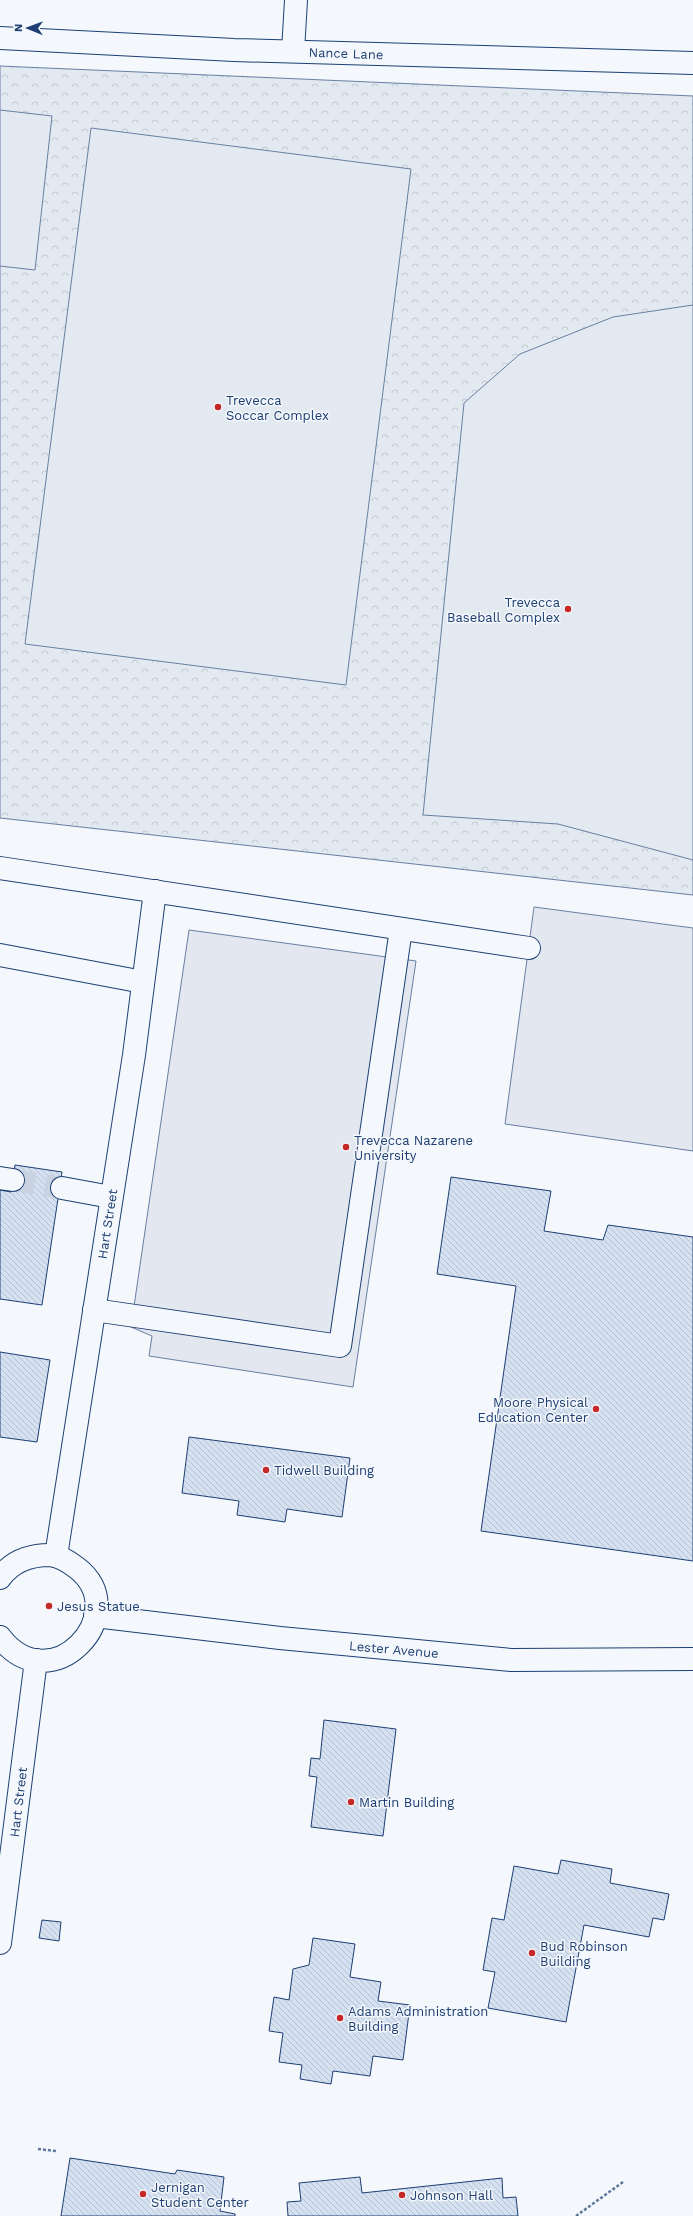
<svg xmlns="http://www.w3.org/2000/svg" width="693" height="2216" viewBox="0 0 693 2216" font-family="'Work Sans',sans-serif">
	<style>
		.park { fill: url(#park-crowns); stroke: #687fa3 }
		.garden { fill: #e3e9f0; stroke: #687fa3 }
		.parking { fill: #e3e8f0; stroke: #687fa3 }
		.building { fill: url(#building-back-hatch); stroke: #1d3f73 }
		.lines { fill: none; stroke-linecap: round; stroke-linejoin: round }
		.minor-tunnel { stroke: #c9d2e0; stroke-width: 22; stroke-dasharray: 22 11; stroke-linecap: butt }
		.minor-casing { stroke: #1d3f73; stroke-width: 24 }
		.path { stroke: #5e769c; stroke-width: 2.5; stroke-dasharray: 3 2; stroke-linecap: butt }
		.minor { stroke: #f4f7fb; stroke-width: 22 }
		.poi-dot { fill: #c62828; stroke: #f4f7fb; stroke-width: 1.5 }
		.labels { text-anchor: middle; stroke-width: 3; stroke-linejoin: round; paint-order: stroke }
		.street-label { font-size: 13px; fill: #1d3f73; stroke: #f4f7fb }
		.poi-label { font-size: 13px; fill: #1d3f73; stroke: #f4f7fb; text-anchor: start }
	</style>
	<defs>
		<pattern id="park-crowns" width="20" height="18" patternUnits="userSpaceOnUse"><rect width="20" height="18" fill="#e3e9f0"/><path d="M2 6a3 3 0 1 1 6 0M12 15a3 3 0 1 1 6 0" fill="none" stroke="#c2c9d1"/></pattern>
		<pattern id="building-back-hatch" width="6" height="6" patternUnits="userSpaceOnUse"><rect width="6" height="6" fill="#d5e0f0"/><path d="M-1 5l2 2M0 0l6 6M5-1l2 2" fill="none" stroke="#b6c1d1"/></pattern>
	</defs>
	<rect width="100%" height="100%" fill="#f4f7fb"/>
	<path class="park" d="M0 66 693 96V895L0 818Z"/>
	<g class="garden">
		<path d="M0 110 52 116 35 270 0 266Z"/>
		<path d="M91 128 411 169 346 685 25 644Z"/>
		<path d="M693 305V860L558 824 423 815 464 403 520 354 613 317Z"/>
	</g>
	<g class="parking">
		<path d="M534 907 693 928V1151L505 1124Z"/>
		<path d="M189 930 416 961 353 1387 149 1356 152 1336 131 1327Z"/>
	</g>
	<g class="building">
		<path d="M15 1165 62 1172 42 1305 0 1299V1190L11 1192Z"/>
		<path d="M451 1177 551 1191 544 1231 603 1240 608 1225 693 1237V1561L481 1531 516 1286 437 1274Z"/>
		<path d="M0 1352 50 1360 37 1442 0 1437Z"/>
		<path d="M189 1437 350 1458 342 1517 287 1509 285 1522 237 1515 239 1501 182 1493Z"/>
		<path d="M324 1720 396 1729 383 1836 311 1827 317 1777 309 1776 311 1758 320 1759Z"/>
		<path d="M561 1860 612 1869 610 1883 669 1894 664 1920 653 1918 649 1937 584 1925 566 2022 488 2008 495 1972 483 1970 492 1918 504 1920 514 1866 558 1874Z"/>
		<path d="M42 1920 61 1922 59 1941 39 1938Z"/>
		<path d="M313 1938 355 1944 350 1977 381 1982 378 2001 410 2005 403 2060 373 2056 370 2076 333 2071 331 2084 300 2079 302 2065 279 2062 283 2033 269 2031 274 1997 289 2000 293 1969 309 1965Z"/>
		<path d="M70 2158 175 2174 177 2170 224 2177 220 2211 235 2214V2216H61Z"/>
		<path d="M360 2177 362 2193 502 2178 503 2198 516 2197 518 2216H288L287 2202 301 2201 299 2183Z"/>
	</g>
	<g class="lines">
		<path class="minor-tunnel" d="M13 1180 62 1188"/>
		<defs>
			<g id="minor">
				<path d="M0 38 234 50 693 63"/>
				<path d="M293 51 296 0"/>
				<path d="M0 868 529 948"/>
				<path d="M0 955 143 982"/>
				<path d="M0 1178 13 1180"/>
				<path d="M62 1188 111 1197"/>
				<path d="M94 1310 340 1346 401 929"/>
				<path d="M56 1556 134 1055 155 891"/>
				<path d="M0 1578C12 1561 29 1555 50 1555 60 1556 68 1561 77 1568 135 1613 51 1704 0 1637"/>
				<path d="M95 1616 280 1638 511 1660 693 1659"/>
				<path d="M0 1943 36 1660"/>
			</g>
		</defs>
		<use href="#minor" class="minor-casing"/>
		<g class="path">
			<path d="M38 2149 56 2151"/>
			<path d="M576 2216 623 2182"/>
		</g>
		<use href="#minor" class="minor"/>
	</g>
	<g class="poi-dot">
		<circle cx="218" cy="407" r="4"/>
		<circle cx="568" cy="609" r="4"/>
		<circle cx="346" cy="1147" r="4"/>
		<circle cx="596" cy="1409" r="4"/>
		<circle cx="266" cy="1470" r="4"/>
		<circle cx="49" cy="1606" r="4"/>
		<circle cx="351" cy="1802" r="4"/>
		<circle cx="532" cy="1953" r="4"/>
		<circle cx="340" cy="2018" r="4"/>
		<circle cx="143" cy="2194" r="4"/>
		<circle cx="402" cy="2195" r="4"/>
	</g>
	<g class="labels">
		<g class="street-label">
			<text transform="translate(346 53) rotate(2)" y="5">Nance Lane</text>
			<text transform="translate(107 1224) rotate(-81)" y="5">Hart Street</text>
			<text transform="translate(394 1649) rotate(5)" y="5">Lester Avenue</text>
			<text transform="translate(18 1802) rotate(-83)" y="5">Hart Street</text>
		</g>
		<g class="poi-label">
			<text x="226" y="405">Trevecca<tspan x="226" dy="15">Soccar Complex</tspan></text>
			<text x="560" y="607" text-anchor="end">Trevecca<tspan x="560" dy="15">Baseball Complex</tspan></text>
			<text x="354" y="1145">Trevecca Nazarene<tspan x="354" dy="15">University</tspan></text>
			<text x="588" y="1407" text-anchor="end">Moore Physical<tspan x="588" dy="15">Education Center</tspan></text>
			<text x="274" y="1475">Tidwell Building</text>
			<text x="57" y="1611">Jesus Statue</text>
			<text x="359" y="1807">Martin Building</text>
			<text x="540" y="1951">Bud Robinson<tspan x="540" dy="15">Building</tspan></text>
			<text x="348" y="2016">Adams Administration<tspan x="348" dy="15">Building</tspan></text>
			<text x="151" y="2192">Jernigan<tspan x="151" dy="15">Student Center</tspan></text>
			<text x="410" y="2200">Johnson Hall</text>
		</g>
	</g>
	<g transform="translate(28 28) rotate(271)" stroke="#f4f7fb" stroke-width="3" paint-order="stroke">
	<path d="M0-3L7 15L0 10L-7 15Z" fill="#1d3f73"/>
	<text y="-6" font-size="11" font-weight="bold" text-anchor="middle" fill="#1d3f73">N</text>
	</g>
</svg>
